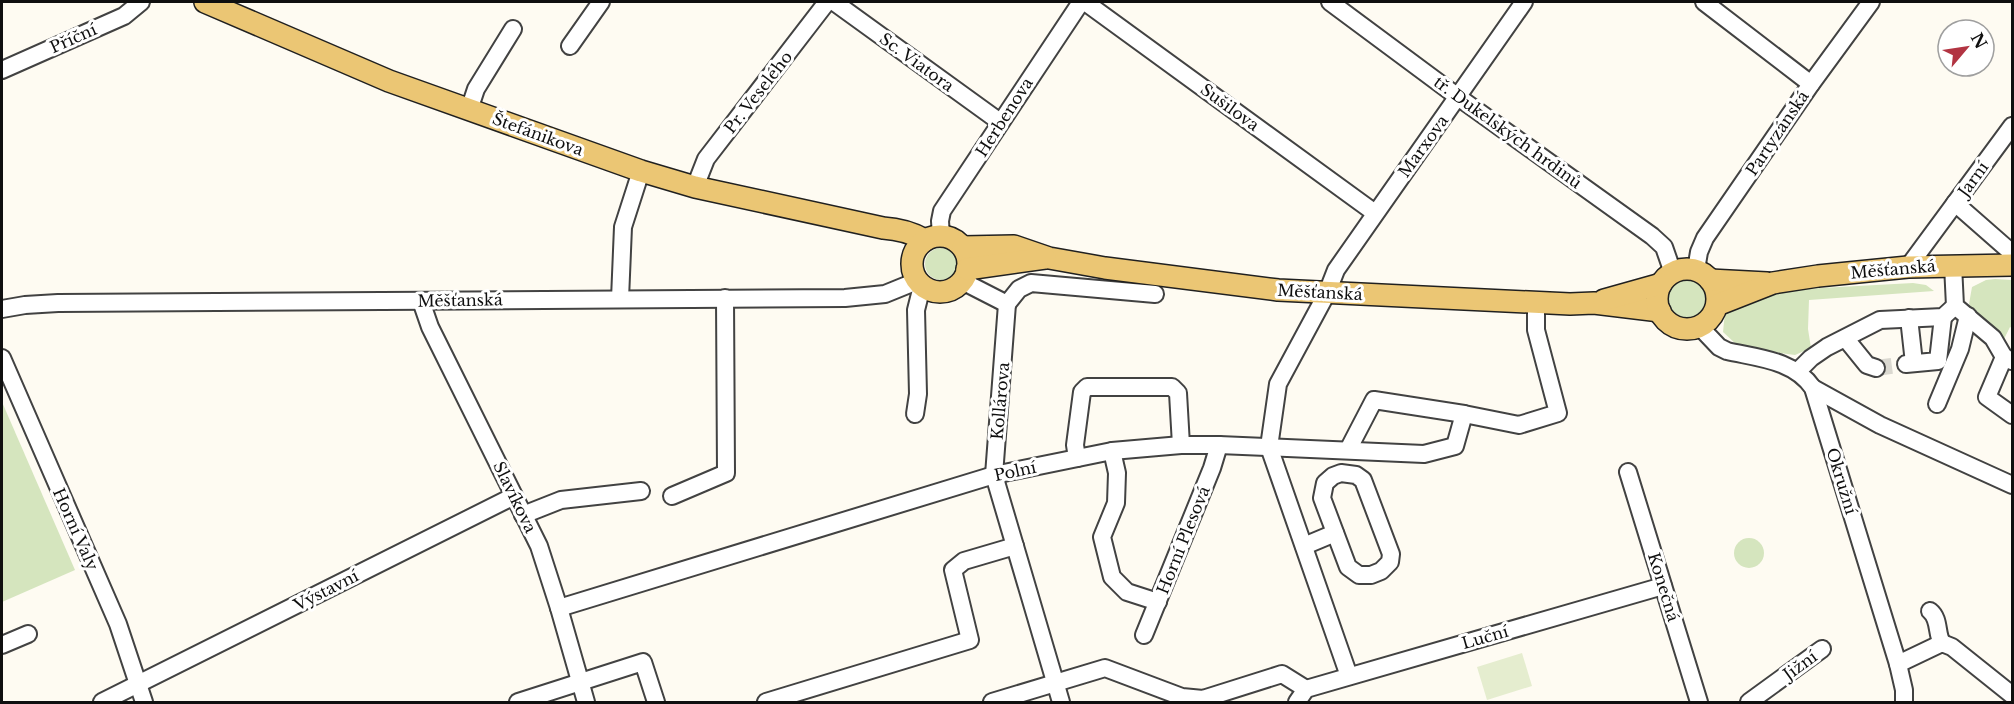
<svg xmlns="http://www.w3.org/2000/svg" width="2014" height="704" viewBox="0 0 2014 704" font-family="'Libre Baskerville',serif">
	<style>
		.green { fill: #d5e5be }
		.pitch { fill: #e5edcf }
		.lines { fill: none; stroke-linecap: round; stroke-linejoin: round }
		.minor-tunnel { stroke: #dad8d0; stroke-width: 16; stroke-dasharray: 16 8; stroke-linecap: butt }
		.minor-casing { stroke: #424242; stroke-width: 20 }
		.major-casing { stroke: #202020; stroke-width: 24 }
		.minor { stroke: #fff; stroke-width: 16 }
		.major { stroke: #ebc674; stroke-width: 21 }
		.labels { text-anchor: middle; stroke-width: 6; stroke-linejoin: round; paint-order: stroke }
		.street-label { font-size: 16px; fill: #0f0f0f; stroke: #fff }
	</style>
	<rect width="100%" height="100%" fill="#fefbf2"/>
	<g class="green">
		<circle cx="941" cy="264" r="16"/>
		<circle cx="1687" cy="299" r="21"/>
		<path d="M1995 279 2012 280V328L2010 327 2003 341 1972 310 1969 304 1972 287 1986 280Z"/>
		<path d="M1913 283 1926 285 1934 291 1809 300 1808 329 1811 348 1795 355 1756 350 1737 345 1723 332 1725 312 1784 290Z"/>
		<path d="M2 402 75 570 2 602Z"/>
		<circle cx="1749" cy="553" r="15"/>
	</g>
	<path class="pitch" d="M1522 653 1532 686 1487 700 1477 667Z"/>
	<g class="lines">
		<path class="minor-tunnel" d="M1876 368 1906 364"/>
		<defs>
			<g id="minor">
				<path d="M834 2 1000 122"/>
				<path d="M1085 2 1375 213"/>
				<path d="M1330 2 1458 97 1652 236 1664 247 1673 273"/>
				<path d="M1704 2 1811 84"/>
				<path d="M570 46 601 2"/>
				<path d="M2 70 124 16 141 2"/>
				<path d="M469 110 476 89 513 29"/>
				<path d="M695 187 706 159 827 2"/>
				<path d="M1955 203 2012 253"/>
				<path d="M941 236 940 221 942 211 1081 2"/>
				<path d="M1953 265 1955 306 1993 338 2004 357"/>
				<path d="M1908 267 2012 126"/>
				<path d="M1696 270 1699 252 1705 238 1811 84 1871 2"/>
				<path d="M962 281 1007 304"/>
				<path d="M620 299 623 227 641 171"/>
				<path d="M421 301 430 327 539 546 559 608 586 702"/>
				<path d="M1007 304 994 475 1061 702"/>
				<path d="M1007 304 1019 289 1031 283 1155 294"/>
				<path d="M2 309 25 305 58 303 845 298 885 294 917 281"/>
				<path d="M1909 318 1914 363"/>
				<path d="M1700 327 1719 347 1727 351C1758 358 1794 360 1813 388L1898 664 1904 690V702"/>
				<path d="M1846 339 1867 365 1876 368"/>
				<path d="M2 358 118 624 144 702"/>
				<path d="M2012 361 2004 357 1987 397 2012 415"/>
				<path d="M1906 364 1938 361 1943 317"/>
				<path d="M1798 371 1811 358 1827 347 1880 320 1943 317 1955 306"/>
				<path d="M1813 388 1880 425 2012 485"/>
				<path d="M1937 404 1960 349 1968 316"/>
				<path d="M915 414 918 394 916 310 922 286"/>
				<path d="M1348 450 1374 400 1464 414 1519 425 1558 413 1536 330V302"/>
				<path d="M1112 451 1117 473 1116 503 1102 537 1112 577 1127 592 1158 602"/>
				<path d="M1077 458 1075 445 1082 392 1087 387H1172L1178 393 1181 445"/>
				<path d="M1628 472 1699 702"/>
				<path d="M1341 473 1356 475 1363 480 1391 554 1390 562 1381 571 1371 575H1359L1348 567 1322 498 1325 483 1333 476Z"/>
				<path d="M672 496 726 473 725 298"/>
				<path d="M523 515 561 500 641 491"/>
				<path d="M1304 546 1335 533"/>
				<path d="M559 608 994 475 1112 451 1181 445H1219L1424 454 1455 446 1464 414"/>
				<path d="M1930 611C1940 619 1936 633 1942 643"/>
				<path d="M1144 635 1212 468 1219 445"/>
				<path d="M2 645 28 634"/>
				<path d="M1898 664 1942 643 1952 647 2012 695"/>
				<path d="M1349 676 1269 447 1278 384 1327 293 1336 270 1524 2"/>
				<path d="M102 702 514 496"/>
				<path d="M518 702 643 662 656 702"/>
				<path d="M766 702 970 640 953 570 964 561 1015 546"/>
				<path d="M992 702 1105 668 1182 697 1203 699 1282 674 1306 689"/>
				<path d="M1297 702 1306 689 1663 586"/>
				<path d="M1749 702 1822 649"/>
			</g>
			<g id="major">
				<path d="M205 2 389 81 641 171 695 187 883 228C899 229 911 232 925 240"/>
				<circle cx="940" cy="264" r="28"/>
				<path d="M963 247 1014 246 1049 258 1105 268 1278 290 1570 304 1594 303 1660 311"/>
				<path d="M967 269 1045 258"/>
				<circle cx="1687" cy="299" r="30"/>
				<path d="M1710 280 1767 283"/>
				<path d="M1604 300 1661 284"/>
				<path d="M1717 305 1773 283 1818 276 1908 267 2012 265"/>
			</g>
		</defs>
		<use href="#minor" class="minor-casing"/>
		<use href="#major" class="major-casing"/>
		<use href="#minor" class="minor"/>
		<use href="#major" class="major"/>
	</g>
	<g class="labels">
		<g class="street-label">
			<text transform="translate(73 38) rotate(-24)" y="6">Příční</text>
			<text transform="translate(917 62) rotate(36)" y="6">Sc. Viatora</text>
			<text transform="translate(758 92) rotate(-52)" y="6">Pr. Veselého</text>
			<text transform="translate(1230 107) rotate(36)" y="6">Sušilova</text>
			<text transform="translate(1004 117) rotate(-57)" y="6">Herbenova</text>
			<text transform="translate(1508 132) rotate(36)" y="6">tř. Dukelských hrdinů</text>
			<text transform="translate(1777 133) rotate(-56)" y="6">Partyzánská</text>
			<text transform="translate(538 134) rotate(20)" y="6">Štefánikova</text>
			<text transform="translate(1423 146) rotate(-54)" y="6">Marxova</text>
			<text transform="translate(1973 179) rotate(-54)" y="6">Jarní</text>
			<text transform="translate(1893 269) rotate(-5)" y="6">Měšťanská</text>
			<text transform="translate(1320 292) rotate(3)" y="6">Měšťanská</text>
			<text transform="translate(460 300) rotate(-1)" y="6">Měšťanská</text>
			<text transform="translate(1000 401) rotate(-85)" y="6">Kollárova</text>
			<text transform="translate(1015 471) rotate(-12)" y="6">Polní</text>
			<text transform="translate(1842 481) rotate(73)" y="6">Okružní</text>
			<text transform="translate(515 497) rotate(64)" y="6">Slavíkova</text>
			<text transform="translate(76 529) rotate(66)" y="6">Horní Valy</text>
			<text transform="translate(1183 540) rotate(-68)" y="6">Horní Plesová</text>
			<text transform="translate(1664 587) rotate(73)" y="6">Konečná</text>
			<text transform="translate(326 590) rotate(-27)" y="6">Výstavní</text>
			<text transform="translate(1485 637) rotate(-16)" y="6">Luční</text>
			<text transform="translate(1800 665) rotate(-36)" y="6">Jižní</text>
		</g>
	</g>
	<rect width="2014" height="704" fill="none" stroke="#0f0f0f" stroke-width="6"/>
	<g transform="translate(1966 48) rotate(61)"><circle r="28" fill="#ffffff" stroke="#9f9f9f" stroke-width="1.5"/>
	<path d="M0-4.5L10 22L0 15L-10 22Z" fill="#b23442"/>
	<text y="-9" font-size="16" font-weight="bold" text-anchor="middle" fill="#0f0f0f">N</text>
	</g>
</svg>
